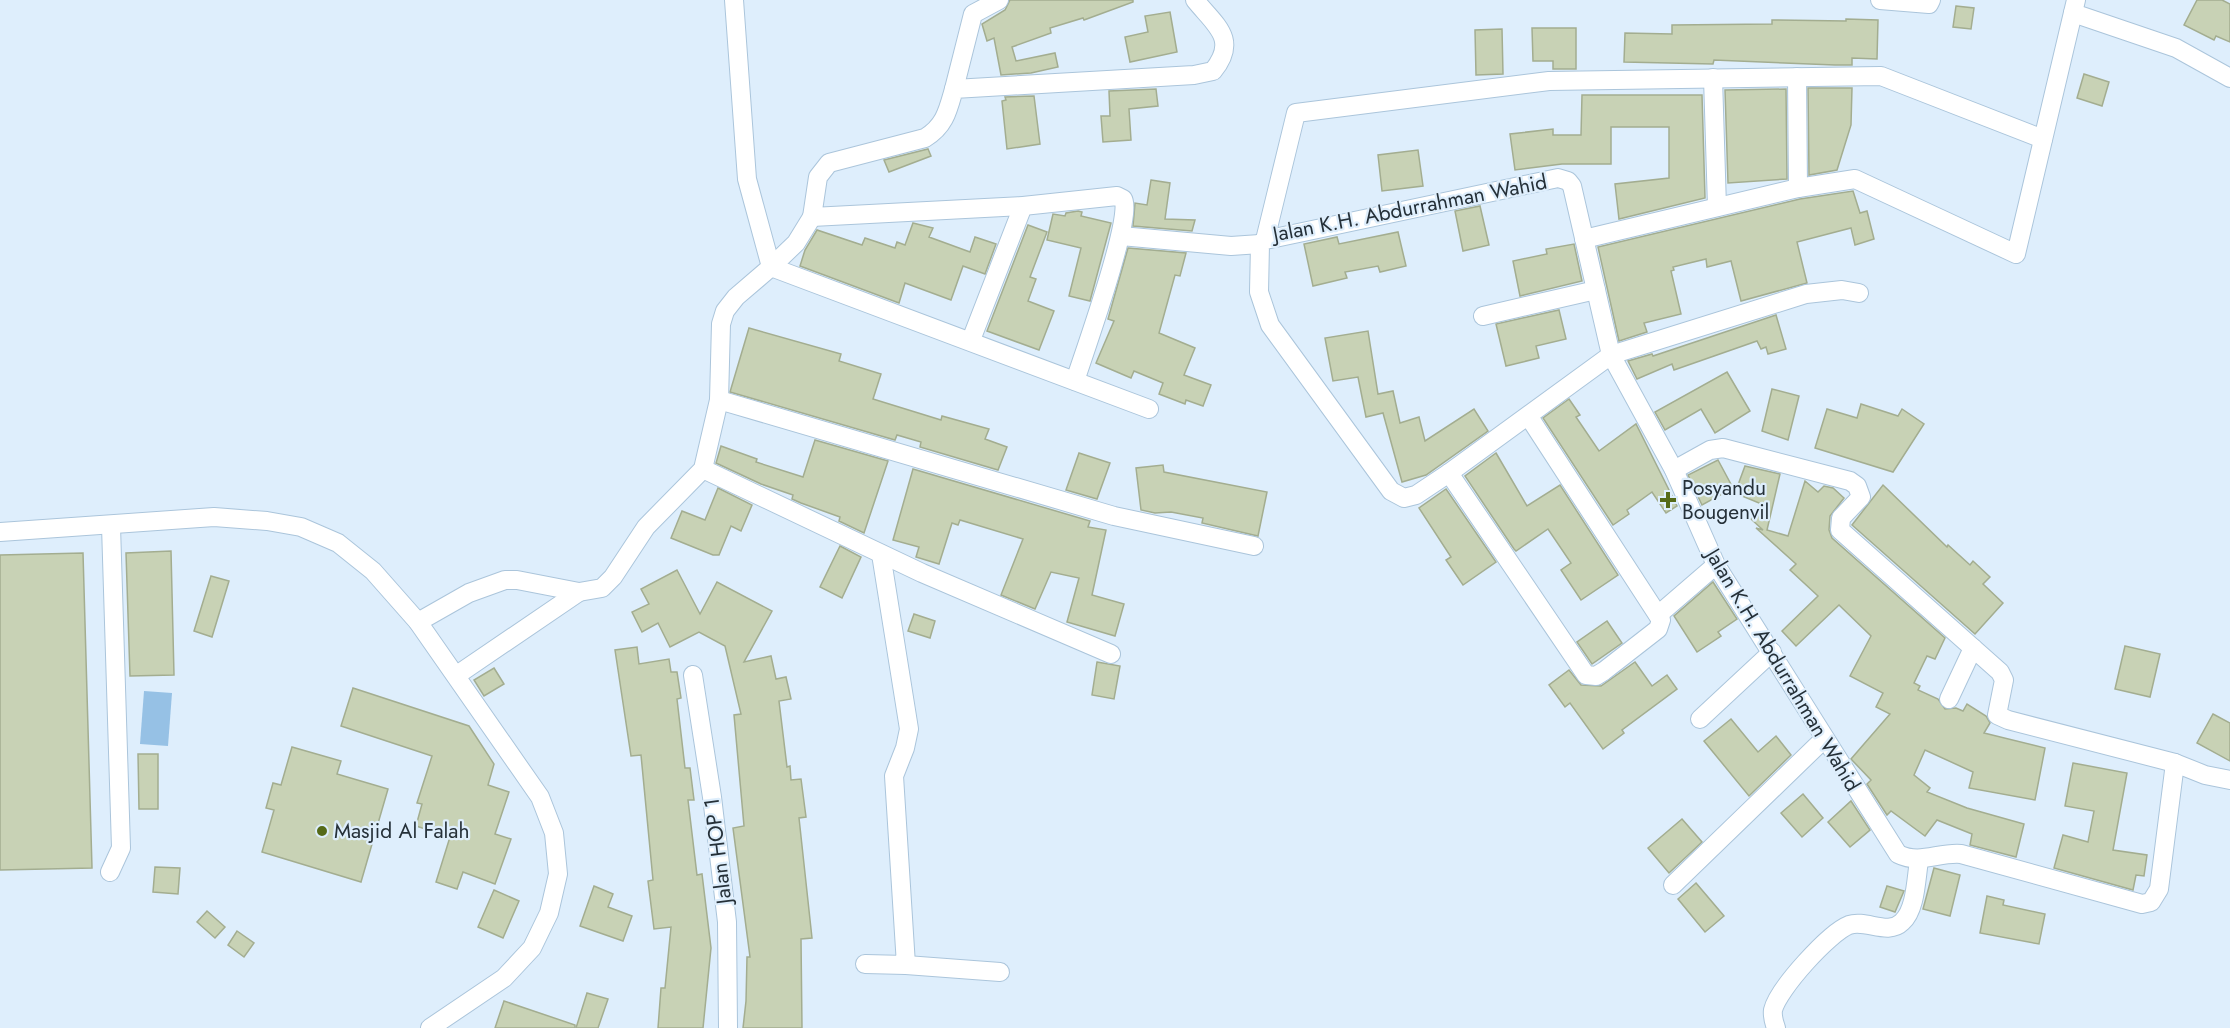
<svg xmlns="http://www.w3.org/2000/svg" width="2230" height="1028" viewBox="0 0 2230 1028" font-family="Jost,sans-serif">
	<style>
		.garden { fill: #96c1e5 }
		.building { fill: #c8d2b5; stroke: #a3ad90; stroke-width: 1.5 }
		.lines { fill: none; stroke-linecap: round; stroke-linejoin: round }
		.street-casing { stroke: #abc5db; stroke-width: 20 }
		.street { stroke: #fff; stroke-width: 18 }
		.poi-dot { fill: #556a18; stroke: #deeefc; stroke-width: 2 }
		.labels { text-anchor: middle; stroke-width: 4.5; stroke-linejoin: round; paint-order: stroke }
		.street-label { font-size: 21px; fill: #253038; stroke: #deeefc }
		.poi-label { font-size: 21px; fill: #253038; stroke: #deeefc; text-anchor: start }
	</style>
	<rect width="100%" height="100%" fill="#deeefc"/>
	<path class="garden" d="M144 691 172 693 168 746 140 744Z"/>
	<g class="building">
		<path d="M1010 0H1133V2L1084 20 1083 18 1050 28 1051 33 1012 47 1016 61 1055 53 1058 67 1031 73 1001 75 994 38 987 41 982 24 1005 10Z"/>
		<path d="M2197 0H2222L2230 4V42L2216 36 2214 40 2184 25Z"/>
		<path d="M1956 6 1974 8 1971 29 1953 27Z"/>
		<path d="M1170 12 1177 52 1130 62 1125 37 1148 32 1145 16Z"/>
		<path d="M1846 19 1878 20 1877 59 1852 58V65H1835L1714 60 1713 64 1624 62 1625 33 1672 34V25L1772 24V20L1846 21Z"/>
		<path d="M1532 28H1576V69H1553V61H1533Z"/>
		<path d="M1502 29 1503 74 1476 75 1475 30Z"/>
		<path d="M2084 74 2109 82 2102 106 2077 98Z"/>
		<path d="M1808 88H1852L1851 125 1837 170 1809 175Z"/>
		<path d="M1156 89 1158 106 1129 109 1131 140 1103 142 1101 116H1110L1109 91Z"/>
		<path d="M1786 89 1787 179 1728 183 1725 90Z"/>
		<path d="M1582 95H1702L1705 198 1619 219 1615 184 1669 178V127H1611V164H1562L1515 170 1510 134 1553 129V135H1581Z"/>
		<path d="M1034 96 1040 144 1007 149 1002 101 1006 100 1005 97Z"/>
		<path d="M928 149 931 156 889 172 884 160Z"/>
		<path d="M1418 150 1423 186 1382 191 1378 155Z"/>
		<path d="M1151 180 1170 183 1165 219 1195 220 1192 231 1133 226 1135 203 1147 205Z"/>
		<path d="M1853 191 1860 213 1867 211 1874 239 1855 245 1851 228 1797 242 1807 283 1741 301 1731 261 1707 267 1706 259 1673 267 1674 270 1671 271 1681 314 1644 323 1647 332 1619 341 1598 247 1800 199Z"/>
		<path d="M1480 206 1489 245 1463 251 1455 211Z"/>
		<path d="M1078 211 1082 212 1081 216 1111 223 1090 301 1069 296 1081 248 1047 240 1053 214 1065 216 1066 213Z"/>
		<path d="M913 223 933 228 929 237 970 252 975 237 996 244 985 274 963 266 951 300 905 283 899 303 800 266 805 250 817 230 862 245 865 238 895 248 897 242 905 245Z"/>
		<path d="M1028 225 1047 232 1030 277 1036 279 1028 301 1054 311 1039 350 987 331Z"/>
		<path d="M1398 232 1406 266 1380 272 1378 266 1345 272 1347 278 1313 286 1304 244 1337 237 1339 244Z"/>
		<path d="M1574 244 1582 281 1520 296 1513 261 1547 254 1546 249Z"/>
		<path d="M1128 248 1186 253 1180 276 1175 275 1159 333 1195 348 1184 375 1211 385 1203 406 1186 400 1185 404 1159 394 1163 383 1134 371 1131 378 1096 363 1114 321 1108 319Z"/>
		<path d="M1559 310 1566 339 1536 346 1539 358 1506 366 1496 324Z"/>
		<path d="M1776 315 1786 349 1768 354 1766 347 1761 349 1757 341 1674 370 1672 364 1637 379 1628 361 1652 354 1653 356Z"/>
		<path d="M749 328 841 354 839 361 881 374 873 399 941 420 942 416 989 429 985 439 1007 447 998 470 920 447 921 442 897 435 895 440 730 392Z"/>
		<path d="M1368 331 1378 394 1393 391 1400 423 1419 417 1425 441 1474 409 1488 431 1426 475 1402 482 1383 413 1366 417 1358 377 1333 381 1325 338Z"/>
		<path d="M1727 372 1750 411 1715 433 1701 409 1665 430 1655 412Z"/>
		<path d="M1772 389 1799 396 1788 440 1762 431Z"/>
		<path d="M1569 399 1580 415 1576 417 1599 451 1636 424 1677 506 1666 513 1652 492 1627 510 1629 514 1613 525 1543 418Z"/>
		<path d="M1861 404 1898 416 1902 409 1924 424 1893 472 1815 448 1827 409 1857 418Z"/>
		<path d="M815 440 888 461 864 533 839 521 840 517 801 503 792 499 793 495 761 484 716 463 721 446 757 459 756 462 803 477Z"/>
		<path d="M1079 453 1110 463 1097 499 1066 490Z"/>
		<path d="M1496 453 1527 506 1560 485 1618 575 1581 600 1561 570 1571 563 1548 529 1516 551 1514 549 1465 476Z"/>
		<path d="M1718 460 1733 488 1702 505 1688 475Z"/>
		<path d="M1163 465 1164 472 1267 492 1258 536 1202 523 1203 518 1171 512 1155 513 1141 510 1136 468Z"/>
		<path d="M1745 466 1780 474 1767 530 1788 536 1805 481 1818 492 1824 486 1833 488 1844 498 1830 516 1829 530 1832 538 1945 638 1935 659 1927 656 1914 683 1920 686 1918 690 1938 699 1945 709 1956 708 1963 711 1967 704 1986 716 1990 723 1984 733 2045 748 2035 800 1969 788 1973 772 1925 750 1914 775 1930 788 1927 792 1967 808 2024 824 2016 857 1970 845 1972 834 1937 820 1925 836 1891 811 1887 815 1867 784 1871 780 1851 759 1890 714 1876 707 1883 693 1850 676 1871 636 1839 605 1796 646 1782 631 1818 596 1790 570 1796 564 1756 528 1763 530 1751 519 1764 505 1735 493Z"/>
		<path d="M913 469 1090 521 1088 527 1106 530 1092 595 1124 604 1115 636 1067 622 1079 578 1051 572 1035 609 1001 595 1023 539 960 520 958 525 952 523 939 564 916 557 919 547 893 540Z"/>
		<path d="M1883 485 1947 547 1948 545 1970 565 1973 561 1990 577 1983 584 2003 603 1975 634 1852 525Z"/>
		<path d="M718 488 752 505 741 531 731 526 719 555H713L671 538 682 511 705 520Z"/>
		<path d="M1446 489 1496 562 1463 585 1446 560 1451 557 1419 508Z"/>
		<path d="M840 546 861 557 842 598 820 587Z"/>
		<path d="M171 551 174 675 130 676 126 553Z"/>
		<path d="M83 553 92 868 0 870V555Z"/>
		<path d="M677 570 700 614 717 582 772 611 744 662 771 656 776 679 786 677 791 699 779 701 787 767 790 766 791 780 801 779 806 817 799 818 812 938 801 939 802 1028H743L746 1001 747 957H750L733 828 744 826 734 715 741 714 725 646 699 632 670 647 658 623 642 632 632 612 649 604 641 589Z"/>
		<path d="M211 576 229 581 212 637 194 631Z"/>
		<path d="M1713 582 1737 619 1718 632 1721 636 1697 652 1674 616Z"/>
		<path d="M914 614 935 621 930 638 908 631Z"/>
		<path d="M1607 621 1622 643 1592 664 1577 642Z"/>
		<path d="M2125 646 2160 654 2150 697 2115 689Z"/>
		<path d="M637 647 639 664 669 659 671 672H677L681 698 677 699 685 768H690L694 800H688L697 875 702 874 711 948 703 1028H658L661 988H665L671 927 654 929 648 881 653 880 641 755 631 756 615 650Z"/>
		<path d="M1097 662 1120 666 1114 699 1092 695Z"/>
		<path d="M1635 662 1652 686 1667 675 1677 689 1622 730 1624 733 1603 749 1570 703 1565 707 1549 685 1569 670 1581 685 1601 686Z"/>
		<path d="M494 668 504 684 484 696 474 680Z"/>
		<path d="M353 688 469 726 494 764 488 785 509 792 495 834 511 839 495 884 463 872 457 889 436 882 450 837 416 826 422 804 417 803 432 756 341 726Z"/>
		<path d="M2213 714 2230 723V761L2197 743Z"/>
		<path d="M1731 719 1758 752 1776 736 1791 755 1749 796 1704 741Z"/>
		<path d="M292 747 341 761 337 774 388 789 361 882 262 852 274 810 266 808 273 783 281 785Z"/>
		<path d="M138 754H158V809H139Z"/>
		<path d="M2073 763 2127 773 2113 850 2147 855 2144 876 2136 875 2133 890 2054 868 2063 835 2088 842 2094 811 2065 806Z"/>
		<path d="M1803 794 1823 818 1802 837 1781 813Z"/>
		<path d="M1851 801 1870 830 1850 847 1828 822Z"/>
		<path d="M1682 819 1702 842 1669 873 1648 848Z"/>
		<path d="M155 867 180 868 178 894 153 892Z"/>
		<path d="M1934 868 1960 875 1950 916 1923 909Z"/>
		<path d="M1696 883 1724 916 1705 932 1678 899Z"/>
		<path d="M594 886 613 894 608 907 632 916 623 941 580 926Z"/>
		<path d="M1887 886 1904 891 1895 912 1880 907Z"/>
		<path d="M494 890 519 901 503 938 478 927Z"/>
		<path d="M1987 896 2004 900 2003 905 2045 914 2039 944 1980 933Z"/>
		<path d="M207 911 225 927 215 938 197 922Z"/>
		<path d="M237 931 254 943 244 957 228 945Z"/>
		<path d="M587 993 608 999 598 1028H576Z"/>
		<path d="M504 1001 575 1025V1028H495Z"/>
	</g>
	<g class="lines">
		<defs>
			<g id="street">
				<path d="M1880 0 1929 4 1931 0"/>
				<path d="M2073 13 2176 48 2230 78"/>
				<path d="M1713 78 1717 207"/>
				<path d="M954 89 973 14 999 0"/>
				<path d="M2043 139 1881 76 1549 81 1296 113 1265 240 1558 178 1568 181 1572 186 1611 355 1674 470 1716 565 1898 854C1920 865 1938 852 1961 854L2142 904 2151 902 2159 889 2175 763 2205 775 2230 780"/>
				<path d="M1798 188 1855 179 2016 254 2076 0"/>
				<path d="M812 217 796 243 771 267 1149 409"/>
				<path d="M1121 236 1231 246 1260 244"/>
				<path d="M1584 239 1798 188 1797 77"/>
				<path d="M1265 240 1260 244 1259 292 1270 325 1391 491 1404 498 1416 495 1449 473 1611 355 1806 294 1842 290 1859 293"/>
				<path d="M1483 316 1596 290"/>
				<path d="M971 340 1023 206"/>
				<path d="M1075 381C1083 356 1134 214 1123 199L1117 196 1023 206 812 217 818 177 829 163 925 138C945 126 948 110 954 89L1194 75 1213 71C1239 39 1215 25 1195 0"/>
				<path d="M719 400 1114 516 1254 546"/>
				<path d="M703 469 922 573 1111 654"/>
				<path d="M1674 470 1710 450 1723 448 1850 481 1857 486 1861 497 1841 518 1840 530 2000 672 2004 680 1997 715 2008 720 2175 763"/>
				<path d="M1449 473 1586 675 1596 676 1604 671 1658 629 1661 620 1529 417"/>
				<path d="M0 532 214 517 267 521 301 527 338 543 373 571 418 622 540 797 554 833 558 874 549 913 532 948 504 978 430 1028"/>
				<path d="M1658 615 1716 565"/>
				<path d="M418 622 469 593 505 580H517L579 592 602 588 613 577 646 527 703 469 719 400 721 324 725 311 736 297 771 267 747 179 734 0"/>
				<path d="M457 675 579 592"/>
				<path d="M693 675 712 797 727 922 728 1028"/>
				<path d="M1949 699 1973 648"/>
				<path d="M1700 719 1772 652"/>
				<path d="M110 872 121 848 111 526"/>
				<path d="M1673 885 1824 739"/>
				<path d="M865 964 906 965 894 776 905 748 909 729 881 554"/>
				<path d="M906 965 1000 972"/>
				<path d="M1776 1028C1774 1022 1772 1017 1773 1010 1778 989 1829 933 1849 925 1866 919 1888 936 1902 922 1916 910 1916 878 1919 861"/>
			</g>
		</defs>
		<use href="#street" class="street-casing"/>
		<use href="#street" class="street"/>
	</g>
	<g class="poi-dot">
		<path d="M1665 491h6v6h6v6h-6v6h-6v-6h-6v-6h6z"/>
		<circle cx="322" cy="831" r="6"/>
	</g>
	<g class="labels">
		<g class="street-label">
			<text transform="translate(1410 208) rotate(-11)" y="7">Jalan K.H. Abdurrahman Wahid</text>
			<text transform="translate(1783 670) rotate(59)" y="7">Jalan K.H. Abdurrahman Wahid</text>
			<text transform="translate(718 851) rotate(-97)" y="7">Jalan HOP 1</text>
		</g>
		<g class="poi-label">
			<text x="1682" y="495">Posyandu<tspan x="1682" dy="24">Bougenvil</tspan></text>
			<text x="334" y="838">Masjid Al Falah</text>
		</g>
	</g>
</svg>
